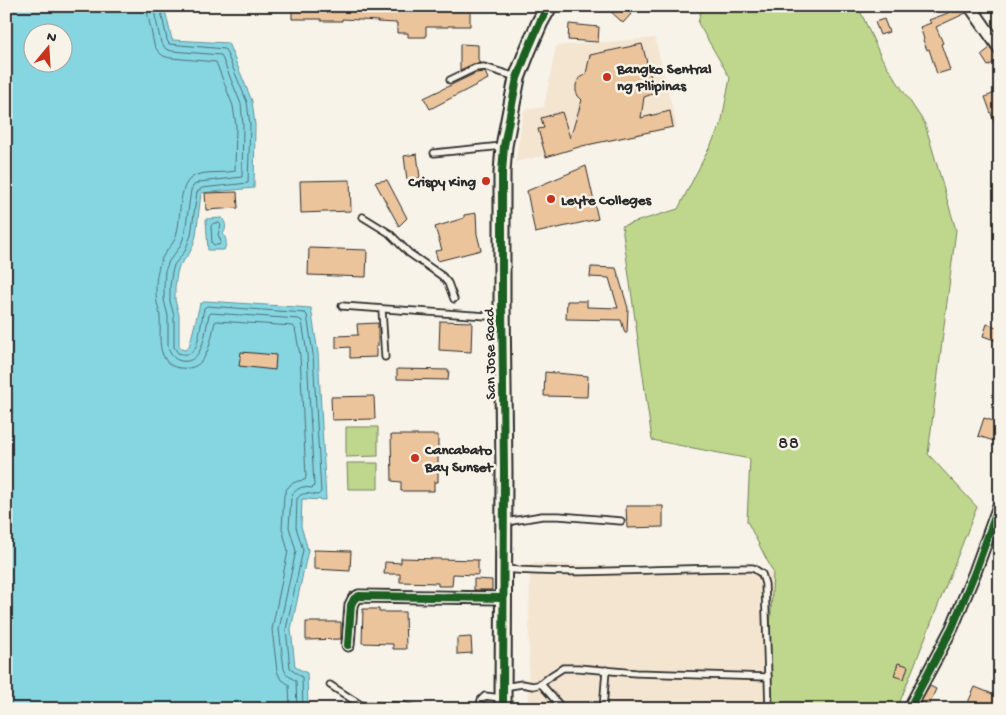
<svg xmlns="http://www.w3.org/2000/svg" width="1006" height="715" viewBox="0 0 1006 715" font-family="'Gochi Hand',sans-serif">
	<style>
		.built { fill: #f4e5d1 }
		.green { fill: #bfd78d; stroke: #75815c }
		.water { fill: #86d6e2; stroke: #629299; fill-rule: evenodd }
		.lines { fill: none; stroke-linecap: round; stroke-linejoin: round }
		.shore { stroke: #4f6f74; stroke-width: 1 }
		.building { fill: #ecc49c; stroke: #2b2b2b }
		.service-casing { stroke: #2b2b2b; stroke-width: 9 }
		.minor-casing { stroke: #2b2b2b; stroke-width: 15 }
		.secondary-casing { stroke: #2b2b2b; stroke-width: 19 }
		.service { stroke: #f7f3e8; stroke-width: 5.5 }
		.minor { stroke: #f7f3e8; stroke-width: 11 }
		.secondary { stroke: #f7f3e8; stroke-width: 15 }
		.cycleway-casing { stroke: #f7f3e8; stroke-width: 11 }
		.cycleway { stroke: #1b5e20; stroke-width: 8 }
		.poi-dot { fill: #c8321e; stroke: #f7f3e8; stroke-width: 2 }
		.labels { text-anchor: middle; stroke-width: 5; stroke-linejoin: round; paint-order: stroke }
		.poi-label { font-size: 15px; font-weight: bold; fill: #2b2b2b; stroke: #f7f3e8; text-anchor: start }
		.street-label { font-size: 15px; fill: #2b2b2b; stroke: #f7f3e8 }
		.quarter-label { font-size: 18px; letter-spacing: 1px; fill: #2b2b2b; stroke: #f7f3e8 }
	</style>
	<rect width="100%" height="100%" fill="#f7f3e8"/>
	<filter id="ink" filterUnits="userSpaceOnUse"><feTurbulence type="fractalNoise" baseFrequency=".02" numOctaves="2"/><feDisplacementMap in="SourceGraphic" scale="10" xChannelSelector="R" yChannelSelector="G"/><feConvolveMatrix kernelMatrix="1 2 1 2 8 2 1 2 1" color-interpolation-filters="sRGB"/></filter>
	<g filter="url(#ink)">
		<g class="built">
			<path d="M655 38 677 127 515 162 524 110 544 107 556 46Z"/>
			<path d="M530 563 773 572 766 709H528Z"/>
		</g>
		<g class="green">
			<path d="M702 6H858L881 57 925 124 956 230 928 454 977 507 897 709H766L773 572 747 521 750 459 652 440 622 226 678 209 721 125 730 78 698 23Z"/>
			<path d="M346 427H378V456L346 457Z"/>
			<path d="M347 463H378V489H348Z"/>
		</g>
		<g class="water">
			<path d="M6 6H164L172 40 228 43 252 101 255 125 254 188 201 193 196 236 193 246 189 254 179 266 177 273 175 287V300L179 315V346L181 349 185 350 189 347 200 304 206 301 311 308 318 353 326 500 302 499 301 526 308 550 291 629 295 667 307 673 308 707 307 709H6ZM32 32H62V62H32Z"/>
			<path d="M222 218C226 223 227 228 223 234 227 239 227 244 224 250H208L206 219Z"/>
		</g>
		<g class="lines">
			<g class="shore">
				<path d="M146 6 154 44C157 52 162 57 171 58L216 62 233 106 236 126 235 171C222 174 201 170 191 178 178 188 181 218 177 232 175 244 167 248 162 258 158 267 156 278 156 288 156 293 156 298 157 303 158 308 160 312 160 318 161 330 158 344 163 355 166 363 172 367 180 368 208 372 210 342 215 322L217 321 293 326 295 328 300 355 306 477 305 480 298 481 291 484 286 490 284 496 282 528 288 551 272 629 277 671 280 678 289 685 290 709"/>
				<path d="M153 6 161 43 166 49 172 51 221 55 241 104 243 125 242 177 200 182 194 185 191 190 185 233 182 242 179 248 169 261 165 271 164 286V300L168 316V347C170 354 173 359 181 361 204 365 205 330 209 315L211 313 299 319 302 321 307 354 314 486 312 488 302 487 298 489 293 493 291 499 289 527 296 551 279 629 284 669 287 675 296 681 297 709"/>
				<path d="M160 6 167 40 169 44 225 49 247 102 250 125 248 183 202 188 197 192 191 235 185 251 174 265 172 272 170 286V301L174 316V347L178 353C184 355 190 355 194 350 199 343 202 318 204 308L207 306 305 313 307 315 313 354 321 492 318 495C311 494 301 491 297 499L296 527 303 550 286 629 290 668 293 671 302 677 303 709"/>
				<path d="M214 223H219L221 225 218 234 221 242 219 245H214L212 243 211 226Z"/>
			</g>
		</g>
		<g class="building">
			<path d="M292 6H470V26H448V27H426V37H408V33H397V23L377 22 378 21 361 20 342 19V21H321V19H292Z"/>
			<path d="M605 6H622L631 14 623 23Z"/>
			<path d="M945 6H963L966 13 936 27 943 43 941 44 950 70 937 74 929 49 927 50 923 40 924 39 920 27 931 23 929 20 948 13Z"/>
			<path d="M884 19 889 32 880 35 875 22Z"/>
			<path d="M569 24 599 27 598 42 568 40Z"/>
			<path d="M460 44 478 45V59L480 63 473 64 460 70Z"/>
			<path d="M642 44 655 93 644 97 641 118 670 111 673 127 582 146 546 157 538 129 544 128 541 118 562 112 570 138 582 100 578 96 576 91V85L579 78 586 74 590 55Z"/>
			<path d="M990 48 994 54 1000 56V58L988 66 981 55Z"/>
			<path d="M485 72 488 79 430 109 424 98 476 73Z"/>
			<path d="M995 93 1000 106V135H999L985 97Z"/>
			<path d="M417 154 420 178 407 180 404 156Z"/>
			<path d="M586 166 598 219 535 233 527 191Z"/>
			<path d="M350 180 351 211 301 213 300 181Z"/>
			<path d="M387 180 407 218 399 226 375 182Z"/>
			<path d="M237 192 238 208 206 210 205 193Z"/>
			<path d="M476 213 477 234 481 250 438 261 435 251 442 250 435 227 464 218V215Z"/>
			<path d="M309 248 367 250 366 277 308 275Z"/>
			<path d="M591 267 616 268 628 308 627 333H625L621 320 566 319 567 301H587V307L618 308 609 278 590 277Z"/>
			<path d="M440 321 472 322 471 352 439 350Z"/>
			<path d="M378 323V346H376V357L350 358V347L336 348V336L358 335 357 324Z"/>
			<path d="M987 324 1000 328V342L983 336Z"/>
			<path d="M241 352 276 355 275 370 239 366Z"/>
			<path d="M397 369 449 370 448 380 397 379Z"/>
			<path d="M545 372 588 376 587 397 544 396Z"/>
			<path d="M374 396 375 419 332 420 331 397Z"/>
			<path d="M984 418 1000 423 994 441 978 436Z"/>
			<path d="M391 435H438V482H434V491H401V482L392 481Z"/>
			<path d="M626 506H663V527L627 528Z"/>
			<path d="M314 550 351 551 350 571 314 569Z"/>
			<path d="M401 558 478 560V575L453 574 452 586H438V583L400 582V574H384L385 562 401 563Z"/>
			<path d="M474 579 492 580V590H474Z"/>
			<path d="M363 609H379V612H405L406 649H393V644L362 643Z"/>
			<path d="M306 622H341V639L306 640Z"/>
			<path d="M471 637 472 653 457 654V638Z"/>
			<path d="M898 663 908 666 904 679 894 676Z"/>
			<path d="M930 686 936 689 929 705 921 702Z"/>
			<path d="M975 687 1000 697V701L996 709H965Z"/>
		</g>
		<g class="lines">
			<defs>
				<g id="service">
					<path d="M450 80 475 68 484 67 516 77"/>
					<path d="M434 153 502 146"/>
					<path d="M363 217 389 233 409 253 442 276 448 283 454 299"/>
					<path d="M342 306 501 317"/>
					<path d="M382 310 385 357"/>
					<path d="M506 522 542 516H559L621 521"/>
					<path d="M504 569C587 576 670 567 753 568L762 574 765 584 769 709"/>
					<path d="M541 684 563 709"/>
					<path d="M330 685 361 705 405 706 415 709"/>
					<path d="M504 687 522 684 533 686 541 684 552 675 563 668H578L636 673 768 677"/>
					<path d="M911 705 923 709"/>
					<path d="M479 709 481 700 485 696 501 698"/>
					<path d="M603 709 606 670"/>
				</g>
				<g id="minor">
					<path d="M970 6 1000 49"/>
					<path d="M348 645 351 605 354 599 359 596 503 598"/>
					<path d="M909 709 952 628 975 572 1000 503"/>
				</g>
				<path id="secondary" d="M503 709 504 472 502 302V172L504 146 517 78 527 52 540 22 549 6"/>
			</defs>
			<use href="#service" class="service-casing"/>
			<use href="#minor" class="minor-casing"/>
			<use href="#secondary" class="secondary-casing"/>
			<use href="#service" class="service"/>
			<use href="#minor" class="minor"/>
			<use href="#secondary" class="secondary"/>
			<defs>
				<g id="cycleway">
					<path d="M348 645 351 605 354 599 359 596 503 598"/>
					<path d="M503 709 504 472 502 302V172L504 146 517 78 527 52 540 22 549 6"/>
					<path d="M909 709 952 628 975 572 1000 503"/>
				</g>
			</defs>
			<use href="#cycleway" class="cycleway-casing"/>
			<use href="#cycleway" class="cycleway"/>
		</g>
	</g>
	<g class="poi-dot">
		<circle cx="607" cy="77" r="5"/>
		<circle cx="486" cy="181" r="5"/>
		<circle cx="551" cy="199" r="5"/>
		<circle cx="415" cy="458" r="5"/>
	</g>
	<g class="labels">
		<g class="poi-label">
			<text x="617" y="73">Bangko Sentral<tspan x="617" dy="17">ng Pilipinas</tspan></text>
			<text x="476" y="186" text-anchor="end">Crispy King</text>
			<text x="561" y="204">Leyte Colleges</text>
			<text x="425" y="454">Cancabato<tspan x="425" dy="17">Bay Sunset</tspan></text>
		</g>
		<g class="street-label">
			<text transform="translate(489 354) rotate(-91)" y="5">San Jose Road</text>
		</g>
		<g class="quarter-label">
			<text x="789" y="448">88</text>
		</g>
	</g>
	<rect width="1006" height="715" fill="none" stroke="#f7f3e8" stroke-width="25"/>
	<rect x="12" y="12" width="981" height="690" fill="none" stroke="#2b2b2b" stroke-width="2" filter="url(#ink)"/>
	<g transform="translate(48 48) rotate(18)"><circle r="24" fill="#f7f3e8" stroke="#a5a39c"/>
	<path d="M0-4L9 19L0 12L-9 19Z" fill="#c8321e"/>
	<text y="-8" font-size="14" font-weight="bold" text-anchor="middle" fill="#2b2b2b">N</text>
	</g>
</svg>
